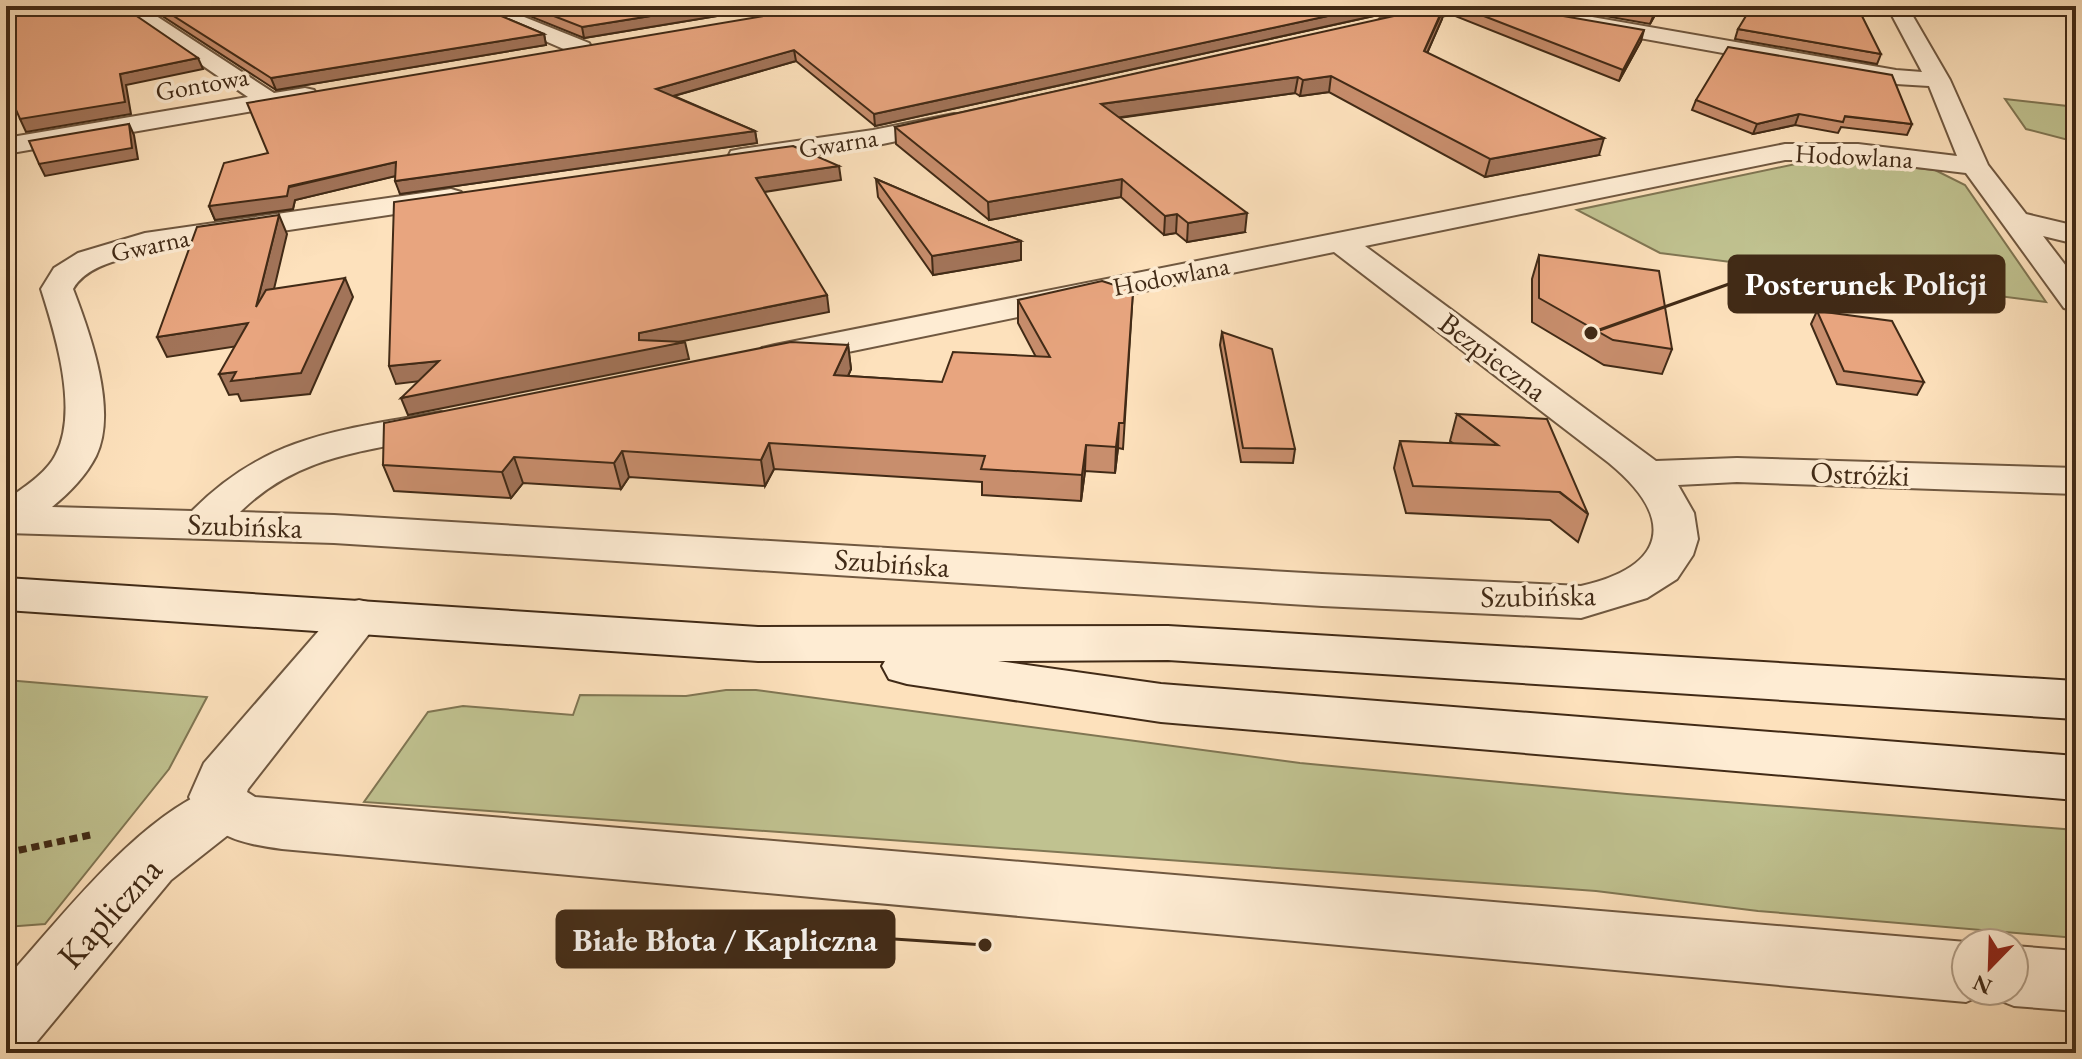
<svg xmlns="http://www.w3.org/2000/svg" width="2082" height="1059" viewBox="0 0 2082 1059" font-family="'EB Garamond',serif">
	<style>
		.green { fill: #c0c290; stroke: #807653; stroke-width: 2 }
		.lines { fill: none; stroke-linecap: round; stroke-linejoin: round }
		.service-casing { stroke: #705840; stroke-width: 4 }
		.minor-casing { stroke: #705840; stroke-width: 4 }
		.tertiary-casing { stroke: #705840; stroke-width: 4 }
		.secondary-casing { stroke: #412a16; stroke-width: 4 }
		.path { stroke: #412a16; stroke-width: 7; stroke-dasharray: 8 5; stroke-linecap: butt }
		.service { fill: #feecd3; fill-rule: evenodd }
		.minor { fill: #feecd3; fill-rule: evenodd }
		.tertiary { fill: #feecd3; fill-rule: evenodd }
		.secondary { fill: #feecd3; fill-rule: evenodd }
		.wall { fill: #c88e6d; stroke: #412a16; stroke-width: 2 }
		.shaded-wall { fill: #a27459; stroke: #412a16; stroke-width: 2 }
		.building { fill: #e8a57f; stroke: #412a16; stroke-width: 2 }
		.labels { text-anchor: middle; stroke-width: 7; stroke-linejoin: round; paint-order: stroke }
		.far-street-label { font-size: 26px; fill: #412a16; stroke: #feecd3 }
		.street-label { font-size: 30px; fill: #412a16; stroke: #feecd3 }
		.near-street-label { font-size: 36px; fill: #412a16; stroke: #feecd3 }
		.leader { fill: none; stroke: #412a16; stroke-width: 3 }
		.callout-dot { fill: #412a16; stroke: #feecd3; stroke-width: 3 }
		.callout { fill: #412a16; stroke: #412a16; stroke-width: 3 }
		.callout-label { font-size: 32px; text-anchor: middle; font-weight: bold; fill: #fff }
	</style>
	<rect width="100%" height="100%" fill="#fde1bc"/>
	<filter id="stains"><feTurbulence type="fractalNoise" baseFrequency=".0025" numOctaves="4"/><feColorMatrix values="0 0 0 0 .2 0 0 0 0 .09 0 0 0 0 .02 0 0 0 .5 -.17"/></filter>
	<radialGradient id="worn" r=".72"><stop offset=".6" stop-color="#630" stop-opacity="0"/><stop offset="1" stop-color="#630" stop-opacity=".3"/></radialGradient>
	<g class="green">
		<path d="M2005 99 2076 107V142L2026 129Z"/>
		<path d="M1824 158 1935 170 1965 185 2046 302 1660 253 1577 210Z"/>
		<path d="M6 680 207 697 169 769 45 924 6 927Z"/>
		<path d="M726 690H756L1300 763 1627 794 2076 830V938L1758 911 1596 891 364 802 428 712 463 706 573 715 580 695 686 696Z"/>
	</g>
	<g class="lines">
		<defs>
			<path id="service" d="M1574 6H1593L1572 21H1560V15Z"/>
			<g id="minor">
				<path d="M117 6H141L274 93 305 88 314 90 317 95 314 100 305 102 6 154V138L248 97Z"/>
				<path d="M470 6H497L589 43 592 48 589 53H573L473 10Z"/>
				<path d="M1433 6H1469L1466 10 1387 29 1377 23 1380 19Z"/>
				<path d="M1485 6H1529L1896 70 1922 72 1887 6H1907L1950 80 1988 165 2026 214 2076 226V244L2043 236 2076 279V311L2064 308 1966 173 1858 160H1785L1365 246 1656 461 1737 458 2076 468V494L1737 482 1678 485 1694 513 1698 539 1693 555 1677 579 1647 598 1581 618 1322 606 334 543 6 533V500C23 488 47 473 56 454 79 410 55 333 41 289L54 268 78 253 145 233 451 189 461 192 465 198 461 204 150 251C125 259 87 264 73 289 90 333 118 411 96 456 86 476 69 493 52 507L192 511C267 435 341 430 441 412L455 416 461 424 455 432C374 452 303 450 240 512L334 515 1322 574 1581 586C1668 566 1676 518 1609 463L1334 252 775 367 762 364 757 356 762 348 775 345 1785 144H1858L1957 156 1929 86 1896 84 1495 12Z"/>
				<path d="M954 114 963 117 967 122 963 127 873 146 741 165 731 163 728 157 731 151 741 149 873 130Z"/>
				<path d="M222 785 242 792 250 808 242 824 171 880 30 1050 6 1053V979C63 916 141 812 222 785Z"/>
			</g>
			<path id="tertiary" d="M359 600 376 604 383 616 248 789 247 792 255 797 1966 942V991H2014V946L2076 951V1011L2014 1006 1991 997 1989 992 1966 1002 282 849C239 843 210 837 189 797L204 763 342 604Z"/>
			<path id="secondary" d="M6 578 758 627 1168 626 2076 681V719L1168 660 998 661 1161 684 2076 756V800L1161 722 907 684 889 679 882 666 885 661H758L6 610Z"/>
		</defs>
		<use href="#service" class="service-casing"/>
		<use href="#minor" class="minor-casing"/>
		<use href="#tertiary" class="tertiary-casing"/>
		<use href="#secondary" class="secondary-casing"/>
		<path class="path" d="M6 853 95 834"/>
		<use href="#service" class="service"/>
		<use href="#minor" class="minor"/>
		<use href="#tertiary" class="tertiary"/>
		<use href="#secondary" class="secondary"/>
	</g>
	<g class="wall">
		<path d="M147 6H477L544 34 546 45 276 90Z"/>
		<path d="M505 6H778L584 38Z"/>
		<path d="M823 6H1419L875 126 796 61 674 96 755 131 757 143 400 194 395 176 295 200 293 209 215 220 209 206 268 153Z"/>
		<path d="M1445 6 1442 19 1427 53 1599 155 1485 177 1329 92 1300 96 1295 93 1119 118 1245 232 1187 242 1176 233 1164 235 1121 197 989 220 896 144 895 127Z"/>
		<path d="M1457 6 1641 41 1619 81 1455 16Z"/>
		<path d="M1546 6H1569L1564 9Z"/>
		<path d="M1590 6H1660L1650 24 1588 13Z"/>
		<path d="M1738 29 1881 54 1877 64 1735 39Z"/>
		<path d="M1696 100 1912 124 1907 135 1841 127 1838 133 1795 125 1753 134 1692 110Z"/>
		<path d="M876 179 1021 241V260L933 275 878 197Z"/>
		<path d="M2076 204V218L2072 213Z"/>
		<path d="M1539 255 1672 349 1662 374 1604 365 1532 322V279Z"/>
		<path d="M1133 291 1123 449 1118 448 1115 473 1085 471 1081 501 982 495V482L774 469 765 486 629 477 621 489 523 483 511 498 394 491 383 465 848 345 851 369 848 376 942 382 1036 357 1018 323V300Z"/>
		<path d="M1817 311 1924 382 1917 395 1837 384 1811 324Z"/>
		<path d="M1222 332 1295 449 1293 463 1241 462 1220 345Z"/>
		<path d="M1457 414 1588 514 1578 542 1550 520 1406 513 1394 468 1400 441 1454 444 1450 441Z"/>
	</g>
	<g class="shaded-wall">
		<path d="M713 6H778L584 38 582 27Z"/>
		<path d="M1374 6H1419L875 126 874 114Z"/>
		<path d="M1445 6 1442 19 1421 67 1424 51Z"/>
		<path d="M1658 6H1660L1650 24 1654 14Z"/>
		<path d="M1644 30 1641 41 1619 81 1623 70Z"/>
		<path d="M544 34 546 45 276 90 271 78Z"/>
		<path d="M794 50 796 61 659 100 656 89Z"/>
		<path d="M198 58 203 69 126 85 131 114 26 132 20 119 120 74Z"/>
		<path d="M1331 76 1329 92 1300 96 1303 80Z"/>
		<path d="M1298 77 1295 93 1100 120 1101 104Z"/>
		<path d="M1799 114 1795 125 1753 134 1757 124Z"/>
		<path d="M129 124 134 135 138 159 45 176 39 164Z"/>
		<path d="M755 131 757 143 400 194 395 181Z"/>
		<path d="M1604 138 1599 155 1485 177 1490 159Z"/>
		<path d="M396 162 400 175 295 200 293 209 215 220 209 206Z"/>
		<path d="M839 166 841 180 758 193 756 178Z"/>
		<path d="M1122 179 1121 197 989 220 988 202Z"/>
		<path d="M1247 213 1245 232 1187 242 1188 223Z"/>
		<path d="M1177 214 1176 233 1164 235 1165 216Z"/>
		<path d="M279 215 287 234 265 327 256 307Z"/>
		<path d="M1021 241V260L933 275 932 256Z"/>
		<path d="M345 278 353 297 310 394 241 401 238 394 229 395 219 374 236 372Z"/>
		<path d="M827 295 829 312 643 349 685 342 689 359 408 415 401 398 639 340V333Z"/>
		<path d="M248 323 257 343 167 357 157 337Z"/>
		<path d="M848 345 851 369 838 399 834 375Z"/>
		<path d="M439 361 446 378 396 384 389 366Z"/>
		<path d="M1119 423 1118 448 1115 473 1116 447Z"/>
		<path d="M769 443 774 469 765 486 761 460Z"/>
		<path d="M1086 445 1085 471 1081 501 1082 475Z"/>
		<path d="M622 451 629 477 621 489 614 463Z"/>
		<path d="M514 457 523 483 511 498 502 472Z"/>
	</g>
	<g class="building">
		<path d="M6 6H122L198 58 120 74 125 102 20 119 6 87Z"/>
		<path d="M158 6H477L544 34 271 78Z"/>
		<path d="M528 6H713L582 27Z"/>
		<path d="M823 6H1374L874 114 794 50 656 89 755 131 395 181 396 162 289 186 287 196 209 206 224 163 268 153 247 103Z"/>
		<path d="M1439 6H1444L1424 51 1604 138 1490 159 1331 76 1303 80 1298 77 1101 104 1247 213 1188 223 1177 214 1165 216 1122 179 988 202 895 127Z"/>
		<path d="M1458 6H1505L1644 30 1623 70Z"/>
		<path d="M1609 6H1658L1654 14Z"/>
		<path d="M1752 6H1857L1881 54 1738 29Z"/>
		<path d="M1728 47 1892 75 1912 124 1845 116 1843 122 1799 114 1757 124 1696 100Z"/>
		<path d="M129 124 132 148 39 164 29 141Z"/>
		<path d="M793 146 839 166 756 178 827 295 639 333V340L685 342 401 398 439 361 389 366 394 202Z"/>
		<path d="M876 179 1021 241 932 256Z"/>
		<path d="M279 215 256 307 266 290 345 278 301 373 231 381 236 372 219 374 248 323 157 337 197 227Z"/>
		<path d="M1539 255 1659 271 1672 349 1613 340 1539 298Z"/>
		<path d="M1102 281 1133 291 1124 423H1119L1116 447 1086 445 1082 475 981 469 985 456 769 443 761 460 622 451 614 463 514 457 502 472 383 465 384 423 791 342 848 345 834 375 942 382 953 352 1050 357 1018 300Z"/>
		<path d="M1817 311 1892 321 1924 382 1844 371Z"/>
		<path d="M1222 332 1272 349 1295 449 1243 448Z"/>
		<path d="M1457 414 1547 419 1588 514 1560 492 1413 486 1400 441 1498 445Z"/>
	</g>
	<g class="labels">
		<g class="far-street-label">
			<text transform="translate(202 84) rotate(-10)" y="9">Gontowa</text>
			<text transform="translate(838 143) rotate(-9)" y="9">Gwarna</text>
			<text transform="translate(1854 156) rotate(3)" y="9">Hodowlana</text>
			<text transform="translate(150 245) rotate(-12)" y="9">Gwarna</text>
			<text transform="translate(1171 276) rotate(-11)" y="9">Hodowlana</text>
		</g>
		<g class="street-label">
			<text transform="translate(1493 357) rotate(37)" y="10">Bezpieczna</text>
			<text transform="translate(1860 474) rotate(2)" y="10">Ostróżki</text>
			<text transform="translate(245 526) rotate(2)" y="10">Szubińska</text>
			<text transform="translate(892 563) rotate(4)" y="10">Szubińska</text>
			<text transform="translate(1538 596) rotate(-1)" y="10">Szubińska</text>
		</g>
		<g class="near-street-label">
			<text transform="translate(109 912) rotate(-48)" y="13">Kapliczna</text>
		</g>
	</g>
	<path class="leader" d="M1591 333L1729 284M985 945L894 939"/>
	<g class="callout-dot">
		<circle cx="1591" cy="333" r="8"/>
		<circle cx="985" cy="945" r="8"/>
	</g>
	<g class="callout">
		<rect x="1729" y="256" width="275" height="56" rx="8"/>
		<rect x="557" y="911" width="337" height="56" rx="8"/>
	</g>
	<g class="callout-label">
		<text x="1866" y="295">Posterunek Policji</text>
		<text x="725" y="951">Białe Błota / Kapliczna</text>
	</g>
	<rect width="2082" height="1059" fill="none" stroke="#fde1bc" stroke-width="32"/>
	<rect x="8" y="8" width="2066" height="1043" fill="none" stroke="#412a16" stroke-width="4"/>
	<rect x="16" y="16" width="2050" height="1027" fill="none" stroke="#412a16" stroke-width="2"/>
	<g transform="translate(1990 967) rotate(203)"><circle r="38" fill="#feecd3" stroke="#b29e87" stroke-width="2"/>
	<path d="M0-6L14 30L0 20L-14 30Z" fill="#8f2418"/>
	<text y="-12" font-size="22" font-weight="bold" text-anchor="middle" fill="#412a16">N</text>
	</g>
	<rect width="100%" height="100%" filter="url(#stains)"/>
	<rect width="100%" height="100%" fill="url(#worn)"/>
</svg>
